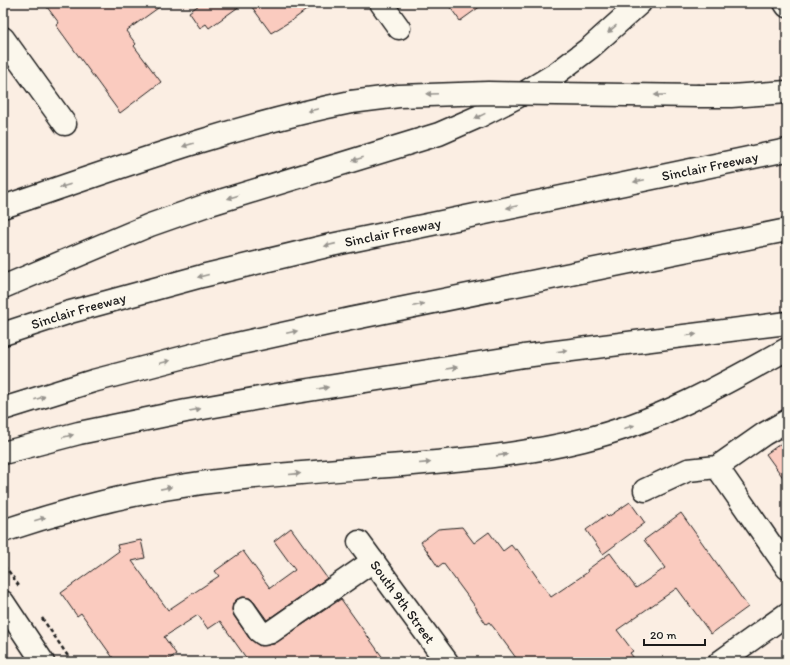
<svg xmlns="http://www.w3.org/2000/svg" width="790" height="665" viewBox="0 0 790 665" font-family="Itim,sans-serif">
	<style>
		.building { fill: #facbbf; stroke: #1c1c1c }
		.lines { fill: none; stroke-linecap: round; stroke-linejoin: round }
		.minor-casing { stroke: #1c1c1c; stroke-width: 25 }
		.major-casing { stroke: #1c1c1c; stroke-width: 25 }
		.highway-casing { stroke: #1c1c1c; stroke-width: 25 }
		.path { stroke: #1c1c1c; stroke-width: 2.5; stroke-dasharray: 4 3; stroke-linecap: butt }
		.minor { stroke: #fbf7ec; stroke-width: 22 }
		.major { stroke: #fbf7ec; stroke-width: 22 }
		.highway { stroke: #fbf7ec; stroke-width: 22 }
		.highway-bridge-casing { stroke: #1c1c1c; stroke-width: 25; stroke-linecap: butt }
		.highway-bridge { stroke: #fbf7ec; stroke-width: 22 }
		.oneway { fill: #97948e }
		.labels { text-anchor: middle; stroke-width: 4; stroke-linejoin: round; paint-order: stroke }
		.street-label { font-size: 14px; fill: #1c1c1c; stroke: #fbf7ec }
	</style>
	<rect width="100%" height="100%" fill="#fbeee3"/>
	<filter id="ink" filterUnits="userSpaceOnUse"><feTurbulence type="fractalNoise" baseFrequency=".025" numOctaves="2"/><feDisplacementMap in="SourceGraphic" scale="8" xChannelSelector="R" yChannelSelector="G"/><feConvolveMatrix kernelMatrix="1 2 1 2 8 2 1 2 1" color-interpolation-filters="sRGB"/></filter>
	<g filter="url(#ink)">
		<g class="building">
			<path d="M44 3H165L126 31 136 44 134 46 161 82 120 113 56 25 59 23Z"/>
			<path d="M202 3H244L209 28 206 24 200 28 189 12Z"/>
			<path d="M249 3H316L294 19 271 33Z"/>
			<path d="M447 3H485L460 21Z"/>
			<path d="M787 439V483L766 454Z"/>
			<path d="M630 502 645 523 603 554 586 530 606 515 608 517Z"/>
			<path d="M681 513 748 607 711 634 677 588 617 630 633 651 630 653 637 662H519L494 628 489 622 486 624 476 609H477L443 563 438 567 421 542 438 529 462 527 474 543 489 532 503 551 511 545 515 550 517 549 551 597 588 572 587 570 610 553 636 588 665 568 644 540Z"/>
			<path d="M291 528 327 578 267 620 254 602 250 598 243 597 237 599 233 604 232 610 234 616 249 638 260 646 274 644 341 599 386 662H249L220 621 208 629 198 615 164 637 176 654 165 662H116L81 613 77 616 61 593 119 551 117 545 141 540 145 558 132 561 168 610 219 576 215 571 243 551 270 588 295 570 274 541Z"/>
		</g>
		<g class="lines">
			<defs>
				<g id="minor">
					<path d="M381 3 399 28"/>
					<path d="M785 3 787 6"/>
					<path d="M3 38 65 124"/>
					<path d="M717 467 787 568"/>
					<path d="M645 490 688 470 717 467 764 434 787 421"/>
					<path id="s1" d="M359 542 447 662"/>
					<path d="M244 609 259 631 263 634 271 632 373 561"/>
					<path d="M720 662 787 614"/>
				</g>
				<path id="major" d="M3 602 43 662"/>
				<g id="highway">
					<path d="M699 96H731L787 92"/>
					<path d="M3 207C118 168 232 126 351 102"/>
					<path d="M3 287 150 225 207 205 439 134 480 116 519 96 557 73 591 47 640 3"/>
					<path id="s2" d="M3 334 70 312 202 276 331 245 787 150"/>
					<path d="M3 409 93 381 223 347 350 319 787 230"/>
					<path d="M3 453 79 433 186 411 277 395 524 356 787 323"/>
					<path d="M3 531C78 506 155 487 234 479 293 473 353 469 413 464 470 459 527 454 583 440 657 422 721 386 787 349"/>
				</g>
			</defs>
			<use href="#minor" class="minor-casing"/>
			<use href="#major" class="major-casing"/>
			<use href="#highway" class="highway-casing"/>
			<g class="path">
				<path d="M3 567 7 569 19 586"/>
				<path d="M42 618 72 662"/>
			</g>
			<use href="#minor" class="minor"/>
			<use href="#major" class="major"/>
			<use href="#highway" class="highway"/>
			<defs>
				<path id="highway-bridge" d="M351 102 399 96 488 93 699 96"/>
			</defs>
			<use href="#highway-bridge" class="highway-bridge-casing"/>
			<use href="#highway-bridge" class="highway-bridge"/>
		</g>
		<defs><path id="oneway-solid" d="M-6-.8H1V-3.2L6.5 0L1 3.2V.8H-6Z"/></defs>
		<g class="oneway">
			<use href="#oneway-solid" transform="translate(612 29) rotate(139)"/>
			<use href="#oneway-solid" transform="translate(432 94) rotate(177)"/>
			<use href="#oneway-solid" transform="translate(660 95) rotate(-179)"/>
			<use href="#oneway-solid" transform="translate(313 110) rotate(168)"/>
			<use href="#oneway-solid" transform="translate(480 116) rotate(154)"/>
			<use href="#oneway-solid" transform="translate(188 145) rotate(163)"/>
			<use href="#oneway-solid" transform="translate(358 159) rotate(163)"/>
			<use href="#oneway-solid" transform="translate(639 181) rotate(168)"/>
			<use href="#oneway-solid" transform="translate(65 186) rotate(162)"/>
			<use href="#oneway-solid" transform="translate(233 197) rotate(163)"/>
			<use href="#oneway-solid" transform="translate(512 207) rotate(168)"/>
			<use href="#oneway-solid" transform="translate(330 245) rotate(167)"/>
			<use href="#oneway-solid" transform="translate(203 276) rotate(166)"/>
			<use href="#oneway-solid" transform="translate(419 305) rotate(-12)"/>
			<use href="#oneway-solid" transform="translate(292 332) rotate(-12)"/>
			<use href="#oneway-solid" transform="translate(691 335) rotate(-7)"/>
			<use href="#oneway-solid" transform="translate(562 351) rotate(-7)"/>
			<use href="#oneway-solid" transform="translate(165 362) rotate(-15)"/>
			<use href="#oneway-solid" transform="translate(452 368) rotate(-9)"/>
			<use href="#oneway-solid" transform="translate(323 388) rotate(-9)"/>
			<use href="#oneway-solid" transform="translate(40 398) rotate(-18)"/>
			<use href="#oneway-solid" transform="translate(195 410) rotate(-10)"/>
			<use href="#oneway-solid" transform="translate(629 427) rotate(-17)"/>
			<use href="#oneway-solid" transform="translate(68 436) rotate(-14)"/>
			<use href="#oneway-solid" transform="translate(502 455) rotate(-8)"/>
			<use href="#oneway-solid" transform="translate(425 463) rotate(-5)"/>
			<use href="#oneway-solid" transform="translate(295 474) rotate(-5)"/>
			<use href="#oneway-solid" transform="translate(166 488) rotate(-11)"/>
			<use href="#oneway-solid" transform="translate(40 519) rotate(-16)"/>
		</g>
	</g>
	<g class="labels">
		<g class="street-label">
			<text dy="5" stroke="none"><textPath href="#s2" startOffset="727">Sinclair Freeway</textPath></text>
			<text dy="5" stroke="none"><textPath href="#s2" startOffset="403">Sinclair Freeway</textPath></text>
			<text dy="5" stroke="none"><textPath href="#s2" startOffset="79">Sinclair Freeway</textPath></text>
			<text dy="5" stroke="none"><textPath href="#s1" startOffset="74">South 9th Street</textPath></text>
		</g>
	</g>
	<rect width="790" height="665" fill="none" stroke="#fbf7ec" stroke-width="16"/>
	<rect x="8" y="8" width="774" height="649" fill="none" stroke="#1c1c1c" stroke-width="1.5" filter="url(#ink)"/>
	<path d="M644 639v6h61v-6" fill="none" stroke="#1c1c1c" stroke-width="2"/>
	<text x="650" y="639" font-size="12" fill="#1c1c1c" stroke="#fbf7ec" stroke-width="3" paint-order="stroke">20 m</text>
</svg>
